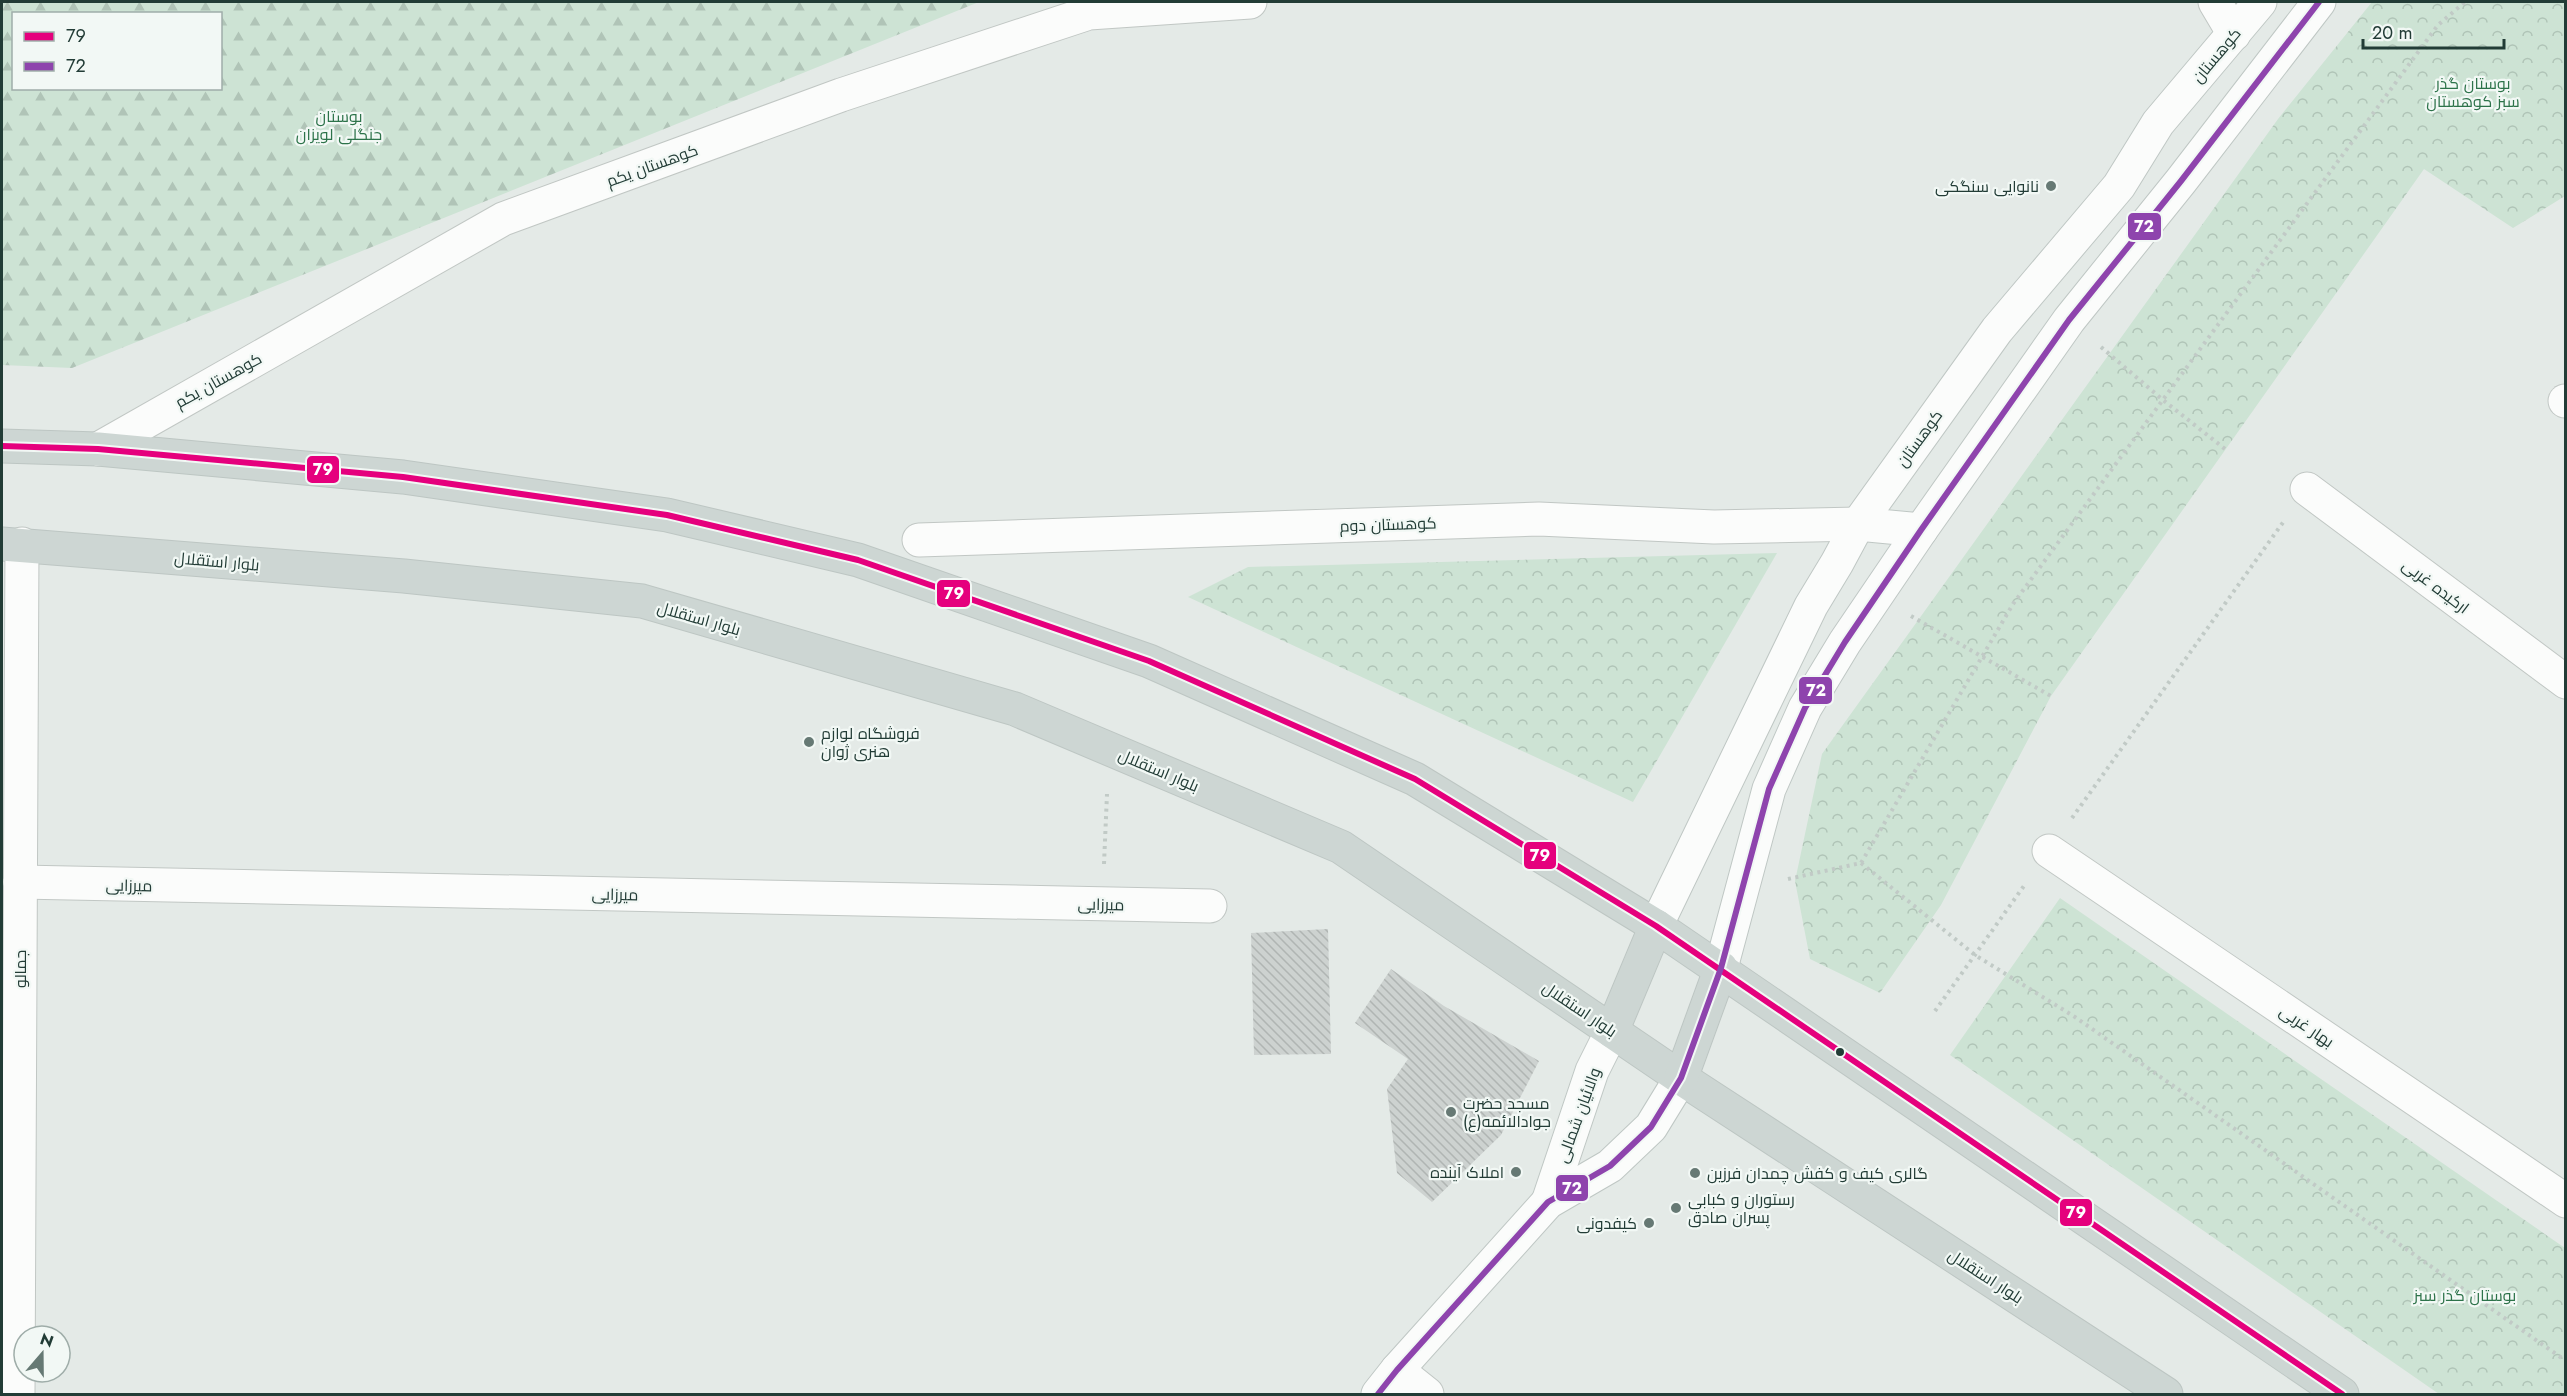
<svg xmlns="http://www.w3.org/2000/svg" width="2567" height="1396" viewBox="0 0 2567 1396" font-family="Jost,Cairo,sans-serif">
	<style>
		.forest { fill: url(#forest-firs); fill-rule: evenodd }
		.park { fill: url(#park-crowns) }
		.building { fill: url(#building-back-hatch) }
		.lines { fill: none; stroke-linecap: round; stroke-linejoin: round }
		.street-casing { stroke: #c1c7c4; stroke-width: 35 }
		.secondary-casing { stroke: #bfc7c4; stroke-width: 35 }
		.primary-casing { stroke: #bdc6c3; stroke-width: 35 }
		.path { stroke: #c1cac6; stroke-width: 4; stroke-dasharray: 3 4.5; stroke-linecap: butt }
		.street { stroke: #fbfcfb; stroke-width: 33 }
		.secondary { stroke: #fbfcfb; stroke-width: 33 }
		.primary { stroke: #cdd6d3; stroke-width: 33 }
		.bus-1-casing { stroke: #f2f8f5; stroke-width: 10 }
		.bus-2-casing { stroke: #f2f8f5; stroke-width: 10 }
		.bus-1 { stroke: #e5007d; stroke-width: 6 }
		.bus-2 { stroke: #8e44ad; stroke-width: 6 }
		.poi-dot { fill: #667974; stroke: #f2f8f5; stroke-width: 2 }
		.bus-dot { fill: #223c36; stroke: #f2f8f5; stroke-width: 2 }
		.labels { text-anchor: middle; stroke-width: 4.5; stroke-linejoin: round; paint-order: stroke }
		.street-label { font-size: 16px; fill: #223c36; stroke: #f2f8f5 }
		.park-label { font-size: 16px; fill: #2d734a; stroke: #f2f8f5 }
		.poi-label { font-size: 16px; fill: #223c36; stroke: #f2f8f5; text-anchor: start }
		.line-badge { stroke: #f2f8f5; stroke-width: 2 }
		.badge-label { font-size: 16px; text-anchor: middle; font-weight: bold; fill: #fff }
	</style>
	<defs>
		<pattern id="forest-firs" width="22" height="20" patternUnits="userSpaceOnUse" patternTransform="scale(1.5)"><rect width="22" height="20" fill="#cde3d4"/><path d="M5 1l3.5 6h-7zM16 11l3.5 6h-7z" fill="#b0c4b7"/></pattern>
		<pattern id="park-crowns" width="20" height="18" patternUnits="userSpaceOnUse" patternTransform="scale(1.5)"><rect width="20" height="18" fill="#cde3d4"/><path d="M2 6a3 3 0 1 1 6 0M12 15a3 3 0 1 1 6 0" fill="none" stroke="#b0c4b7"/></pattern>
		<pattern id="building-back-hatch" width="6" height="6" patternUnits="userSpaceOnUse" patternTransform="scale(1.5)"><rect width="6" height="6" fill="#cdd2d0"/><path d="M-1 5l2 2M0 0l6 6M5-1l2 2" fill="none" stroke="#b0b5b3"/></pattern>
	</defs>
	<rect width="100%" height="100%" fill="#e4eae7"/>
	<path class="forest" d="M2 2H979L72 368 2 365ZM14 14H220V88H14Z"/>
	<g class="park">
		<path d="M2372 2H2565V196L2513 228 2424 169 2051 696 1941 905 1880 993 1810 959 1795 881 1822 754 2278 119Z"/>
		<path d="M1777 553 1633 802 1188 597 1248 567Z"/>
		<path d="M2060 898 2565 1248V1394H2439L1950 1055Z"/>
	</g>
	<g class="building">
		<path d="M1328 929 1331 1054 1254 1055 1251 933Z"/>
		<path d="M1391 969 1444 1006 1539 1061 1501 1135 1432 1202 1397 1173 1387 1089 1408 1059 1355 1023Z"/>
	</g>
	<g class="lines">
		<defs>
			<g id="street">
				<path d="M2215 2 2234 34"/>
				<path d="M2565 401H2566"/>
				<path d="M98 449 503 219 841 95 1089 13 1250 2"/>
				<path d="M2307 489 2566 682"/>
				<path d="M919 540 1539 519 1714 527 1858 524"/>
				<path d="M2049 851 2566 1201"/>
				<path d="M20 882 1210 906"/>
				<path d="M1397 1370 1427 1394"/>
				<path d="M18 1394 22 544"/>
			</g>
			<g id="secondary">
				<path d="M1858 524 1921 530"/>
				<path d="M1656 926 1811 606 1837 563 1858 524 1997 330 2119 186 2158 123 2260 2"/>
				<path d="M1721 968 1769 789 1805 708 1845 642 1921 530 2069 320 2181 181 2319 2"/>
				<path d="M1548 1202 1592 1071 1612 1031"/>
				<path d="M1378 1394 1397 1370 1548 1202 1610 1166 1651 1127 1681 1078"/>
			</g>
			<g id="primary">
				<path d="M2 446 98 449 403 477 667 515 858 560 1149 661 1415 779 1656 926 2342 1394"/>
				<path d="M2 544 404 576 642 601 1015 709 1341 847 1681 1078 2166 1394"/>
				<path d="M1612 1031 1656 926"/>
				<path d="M1681 1078 1721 968"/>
			</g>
		</defs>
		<use href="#street" class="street-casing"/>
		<use href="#secondary" class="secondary-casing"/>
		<use href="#primary" class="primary-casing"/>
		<g class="path">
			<path d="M2101 347 2163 400 2225 449"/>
			<path d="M1911 616 2051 696"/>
			<path d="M2072 818 2284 521"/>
			<path d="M1861 863 1975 955 2075 1017 2566 1361"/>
			<path d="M1104 864 1107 794"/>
			<path d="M1788 879 1861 863 2013 604 2438 25 2465 2"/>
			<path d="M1935 1011 2026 883"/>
		</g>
		<use href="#street" class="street"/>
		<use href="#secondary" class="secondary"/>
		<use href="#primary" class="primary"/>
		<defs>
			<path id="bus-1" d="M2 446 98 449 403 477 667 515 858 560 1149 661 1415 779 1656 926 2342 1394"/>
			<path id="bus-2" d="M1378 1394 1397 1370 1548 1202 1610 1166 1651 1127 1681 1078 1721 968 1769 789 1805 708 1845 642 1921 530 2069 320 2181 181 2319 2"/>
		</defs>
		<use href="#bus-1" class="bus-1-casing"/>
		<use href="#bus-2" class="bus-2-casing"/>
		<use href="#bus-1" class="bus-1"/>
		<use href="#bus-2" class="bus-2"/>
	</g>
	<g class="poi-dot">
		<circle cx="2051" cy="186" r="6"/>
		<circle cx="809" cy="742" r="6"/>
		<circle cx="1451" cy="1112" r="6"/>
		<circle cx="1516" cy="1172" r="6"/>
		<circle cx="1695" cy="1173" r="6"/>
		<circle cx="1676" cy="1208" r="6"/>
		<circle cx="1649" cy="1223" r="6"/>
	</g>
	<circle class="bus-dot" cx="1840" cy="1052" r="5"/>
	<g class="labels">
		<g class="street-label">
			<text transform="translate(2216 55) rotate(-50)" y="6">کوهستان</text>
			<text transform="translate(652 165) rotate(-20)" y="6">کوهستان یکم</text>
			<text transform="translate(218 380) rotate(-29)" y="6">کوهستان یکم</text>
			<text transform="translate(1919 438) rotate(-54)" y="6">کوهستان</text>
			<text transform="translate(1388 524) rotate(-2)" y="6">کوهستان دوم</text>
			<text transform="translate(217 561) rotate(5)" y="6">بلوار استقلال</text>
			<text transform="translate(2436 586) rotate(37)" y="6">ارکیده غربی</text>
			<text transform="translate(699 618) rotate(16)" y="6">بلوار استقلال</text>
			<text transform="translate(1159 770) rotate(23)" y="6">بلوار استقلال</text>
			<text transform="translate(129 885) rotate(1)" y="6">میرزایی</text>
			<text transform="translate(615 894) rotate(1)" y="6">میرزایی</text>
			<text transform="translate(1101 904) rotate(1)" y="6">میرزایی</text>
			<text transform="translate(20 969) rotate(-90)" y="6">جمالو</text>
			<text transform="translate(1580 1009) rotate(34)" y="6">بلوار استقلال</text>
			<text transform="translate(2307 1026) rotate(34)" y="6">بهار غربی</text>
			<text transform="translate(1578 1115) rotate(-70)" y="6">والائیان شمالی</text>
			<text transform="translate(1986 1276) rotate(33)" y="6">بلوار استقلال</text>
		</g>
		<g class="park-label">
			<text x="2473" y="89">بوستان گذر<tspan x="2473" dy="18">سبز کوهستان</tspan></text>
			<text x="339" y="122">بوستان<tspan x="339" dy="18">جنگلی لویزان</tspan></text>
			<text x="2465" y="1301">بوستان گذر سبز</text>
		</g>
		<g class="poi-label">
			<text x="2039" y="192" text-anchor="end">نانوایی سنگکی</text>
			<text x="821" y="739">فروشگاه لوازم<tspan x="821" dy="18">هنری ژوان</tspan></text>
			<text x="1463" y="1109">مسجد حضرت<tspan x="1463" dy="18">جوادالائمه(ع)</tspan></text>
			<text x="1504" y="1178" text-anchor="end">املاک آینده</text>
			<text x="1707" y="1179">گالری کیف و کفش چمدان فرزین</text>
			<text x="1688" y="1205">رستوران و کبابی<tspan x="1688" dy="18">پسران صادق</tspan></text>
			<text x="1637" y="1229" text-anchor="end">کیفدونی</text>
		</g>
	</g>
	<g class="line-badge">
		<rect x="2127" y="212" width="35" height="29" rx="6" fill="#8e44ad"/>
		<rect x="306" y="455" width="34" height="29" rx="6" fill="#e5007d"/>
		<rect x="936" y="579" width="35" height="29" rx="6" fill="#e5007d"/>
		<rect x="1798" y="676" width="35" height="29" rx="6" fill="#8e44ad"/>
		<rect x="1523" y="841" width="34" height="29" rx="6" fill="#e5007d"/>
		<rect x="1555" y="1174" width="34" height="28" rx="6" fill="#8e44ad"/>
		<rect x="2059" y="1198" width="34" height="29" rx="6" fill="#e5007d"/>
	</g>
	<g class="badge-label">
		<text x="2144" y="232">72</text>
		<text x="323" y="475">79</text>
		<text x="954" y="599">79</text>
		<text x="1816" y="696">72</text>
		<text x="1540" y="861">79</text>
		<text x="1572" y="1194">72</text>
		<text x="2076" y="1218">79</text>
	</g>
	<rect width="2567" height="1396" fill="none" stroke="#223c36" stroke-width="6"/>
	<rect x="12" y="12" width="210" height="78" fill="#f2f8f5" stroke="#9fada9" stroke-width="1.5"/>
	<rect x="24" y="32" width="30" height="9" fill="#e5007d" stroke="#9fada9" stroke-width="1.5"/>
	<text x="66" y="42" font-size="18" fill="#223c36">79</text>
	<rect x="24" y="62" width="30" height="9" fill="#8e44ad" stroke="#9fada9" stroke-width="1.5"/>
	<text x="66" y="72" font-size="18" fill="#223c36">72</text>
	<g transform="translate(42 1354) rotate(20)"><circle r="28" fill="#f2f8f5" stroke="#9fada9" stroke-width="1.5"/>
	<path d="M0-4.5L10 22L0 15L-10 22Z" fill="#667974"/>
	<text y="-9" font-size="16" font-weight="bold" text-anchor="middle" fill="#223c36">N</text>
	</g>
	<path d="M2363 39v9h141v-9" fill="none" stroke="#223c36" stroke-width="3"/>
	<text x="2372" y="39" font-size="18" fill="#223c36" stroke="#f2f8f5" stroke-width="4.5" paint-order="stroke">20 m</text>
</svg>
